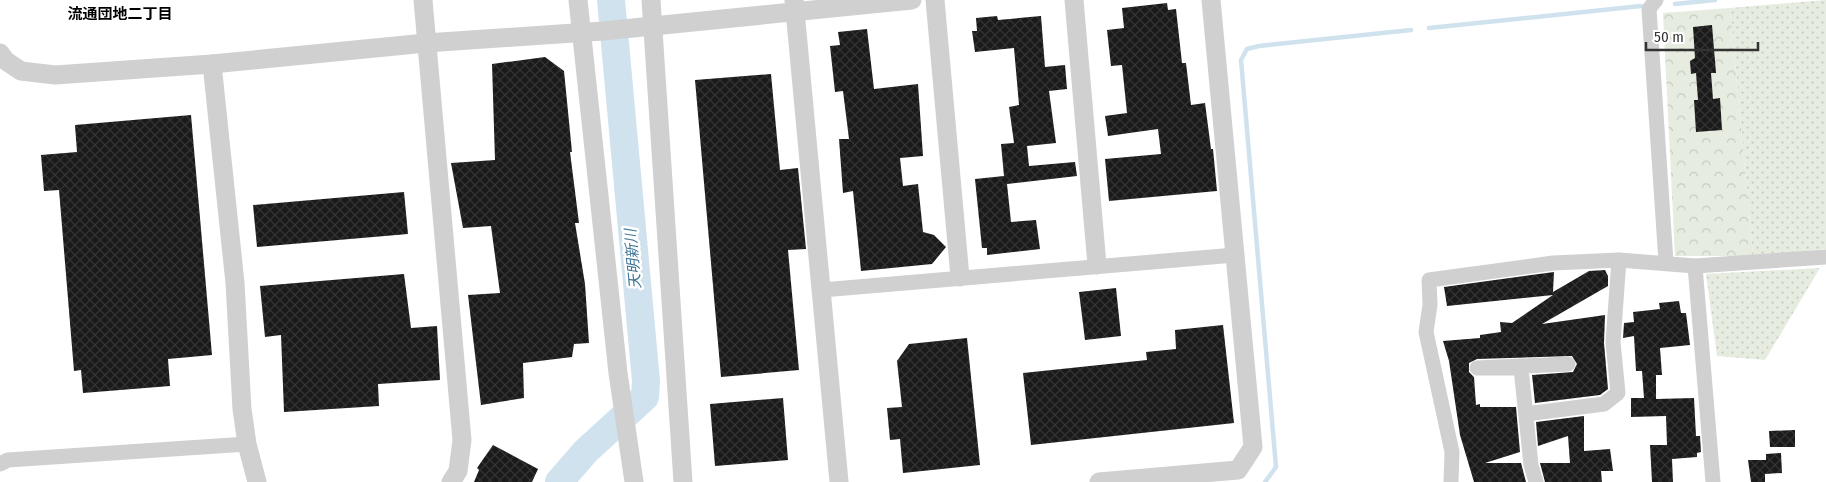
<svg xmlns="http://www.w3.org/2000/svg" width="1826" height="482" viewBox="0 0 1826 482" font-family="'Fira Sans Condensed','Noto Sans JP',sans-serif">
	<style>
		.grass { fill: url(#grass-dots) }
		.forest { fill: url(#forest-crowns) }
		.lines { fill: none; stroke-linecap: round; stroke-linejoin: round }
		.stream { stroke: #cfe2ee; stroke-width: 4.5 }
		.river { stroke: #cfe2ee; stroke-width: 28 }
		.building { fill: url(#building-cross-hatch) }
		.minor { stroke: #d0d0d0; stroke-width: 15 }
		.tertiary { stroke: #d0d0d0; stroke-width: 19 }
		.labels { text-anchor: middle; stroke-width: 5; stroke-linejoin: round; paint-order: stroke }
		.neighbourhood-label { font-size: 15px; font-weight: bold; fill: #000; stroke: #fff }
		.water-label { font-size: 15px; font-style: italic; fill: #3f7597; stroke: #fff }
	</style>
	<defs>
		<pattern id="grass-dots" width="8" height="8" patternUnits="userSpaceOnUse" patternTransform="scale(1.25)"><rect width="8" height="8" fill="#e6ecdf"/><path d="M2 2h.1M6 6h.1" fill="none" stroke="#c6cbc0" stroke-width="1.8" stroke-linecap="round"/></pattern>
		<pattern id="forest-crowns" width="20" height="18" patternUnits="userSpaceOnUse" patternTransform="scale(1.25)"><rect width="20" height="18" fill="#e6ecdf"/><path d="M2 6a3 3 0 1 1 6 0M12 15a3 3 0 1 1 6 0" fill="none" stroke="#c6cbc0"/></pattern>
		<pattern id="building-cross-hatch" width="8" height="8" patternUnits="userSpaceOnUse" patternTransform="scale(1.25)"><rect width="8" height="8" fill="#1a1a1a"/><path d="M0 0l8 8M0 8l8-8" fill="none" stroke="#333"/></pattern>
	</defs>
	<rect width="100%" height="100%" fill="#fff"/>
	<g class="grass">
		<path d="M1826 0V249L1753 256 1730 8Z"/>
		<path d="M1820 268 1765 360 1717 356 1706 274Z"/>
	</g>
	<path class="forest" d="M1730 8 1753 256H1675L1663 13Z"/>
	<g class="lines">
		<g class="stream">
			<path d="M1675 4 1715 0"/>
			<path d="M1429 28 1641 6"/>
			<path d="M1265 482 1276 467 1241 60 1247 49 1259 46 1411 30"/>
		</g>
		<path class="river" d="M559 482 586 451 645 397 646 381 611 0"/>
	</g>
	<g class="building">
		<path d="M1167 3 1168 10 1176 9 1182 63H1186L1191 105 1205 103 1211 149H1213L1217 191 1109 201 1105 159 1161 154 1158 129 1108 136 1105 116 1127 113 1122 65 1111 66 1107 30 1124 28 1122 8Z"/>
		<path d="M997 16 998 20 1041 16 1045 67 1065 65 1067 89 1049 91 1056 143 1027 146 1029 166 1075 162 1077 176 1007 184 1011 222 1036 220 1040 249 987 255V248H982L975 179 1004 176 1001 144 1014 143 1009 107 1019 105 1014 48 975 52 972 31H977L976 18Z"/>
		<path d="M1712 25 1716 73H1711L1713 99 1720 98 1722 130 1696 132 1694 100H1698L1696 73 1691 74 1690 61 1695 58 1693 27Z"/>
		<path d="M867 29 874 89 918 84 923 156 900 158 903 186 918 184 923 232 934 235 946 247 932 264 861 271 853 191 843 193 839 139H849L843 91 835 92 830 46 840 45 838 32Z"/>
		<path d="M545 57 564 71 572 152H570L579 223H575L585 284 589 343 574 344 572 357 523 363 524 398 481 405 468 295 500 293 491 226 463 228 451 163 495 160 492 64Z"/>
		<path d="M771 74 780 170 798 168 806 249 788 250 799 370 721 377 695 80Z"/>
		<path d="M191 115 212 355 168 359 170 386 83 393 81 370 74 371 59 190 44 191 41 155 77 152 75 125Z"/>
		<path d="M404 192 408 234 257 247 253 205Z"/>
		<path d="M1605 270 1608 276V286L1542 324 1605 315 1604 343 1608 389 1600 395 1535 403 1532 375 1573 372 1577 364 1572 356 1477 359 1469 363V372L1474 377 1476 405 1480 404V407H1516L1520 452 1485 463H1521L1526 482H1474L1460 435 1449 361 1443 341 1480 338V335L1501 332 1500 322 1512 323 1553 295 1447 306 1444 287 1554 272 1553 292 1589 271Z"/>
		<path d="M404 274 411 328 437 326 440 380 378 384 379 406 284 412 281 335 265 337 260 286Z"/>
		<path d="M1116 288 1121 336 1085 340 1079 292Z"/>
		<path d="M1679 301 1681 313H1686L1690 345 1660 348 1662 375H1656V399L1694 398 1696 436H1700L1701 452 1697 453V457L1672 459 1673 482H1652L1650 445H1667L1666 416 1631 417V398H1644L1642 371H1636L1634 336 1623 338 1624 323 1634 322 1633 312 1660 309 1659 303Z"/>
		<path d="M1223 325 1234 423 1031 445 1023 373 1147 360 1146 352 1176 349 1175 330Z"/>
		<path d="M967 338 980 465 903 473 900 439 890 440 887 408 902 407 897 361 909 344Z"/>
		<path d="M783 398 788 460 715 466 710 404Z"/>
		<path d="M1584 416V451L1610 449 1613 471H1601L1602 482H1545L1540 463H1570L1568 436 1538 446 1536 422Z"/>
		<path d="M1795 430V447H1770L1769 431Z"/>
		<path d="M493 445 538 469 532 482H474L479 470 477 468Z"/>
		<path d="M1781 453 1782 473 1765 474V482H1751L1748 460H1766V454Z"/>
	</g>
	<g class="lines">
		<g class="minor">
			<path d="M1656 0 1649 9 1666 262"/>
			<path d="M1695 266 1713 482"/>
			<path d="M822 290 1235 255"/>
			<path d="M1526 414 1604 404 1618 393 1613 342 1619 260"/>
			<path d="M0 464 8 460 247 444"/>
			<path d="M1451 482 1452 452 1426 332 1430 305 1429 280 1553 263 1619 260 1695 266 1826 257"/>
			<path d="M1536 482 1531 465 1521 368H1477L1568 364"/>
		</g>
		<g class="tertiary">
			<path d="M423 0 462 440 458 471 451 482"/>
			<path d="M578 0 618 373 634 482"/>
			<path d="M651 0 683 482"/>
			<path d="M794 0 839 482"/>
			<path d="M935 0 960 277"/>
			<path d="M1074 0 1097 265"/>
			<path d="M0 53 6 61 21 71 55 75 212 64 426 43 603 31 912 0"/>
			<path d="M212 64 235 283 242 409 247 444 257 482"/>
			<path d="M1099 482 1238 470 1253 447 1211 0"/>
		</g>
	</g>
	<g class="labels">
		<g class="neighbourhood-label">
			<text x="120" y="19">流通団地二丁目</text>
		</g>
		<g class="water-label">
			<text transform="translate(633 259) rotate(-95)" y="5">天明新川</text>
		</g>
	</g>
	<path d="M1646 42v8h112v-8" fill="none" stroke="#333333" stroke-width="2.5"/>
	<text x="1654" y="42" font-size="15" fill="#333333" stroke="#ffffff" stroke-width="4" paint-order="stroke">50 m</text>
</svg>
